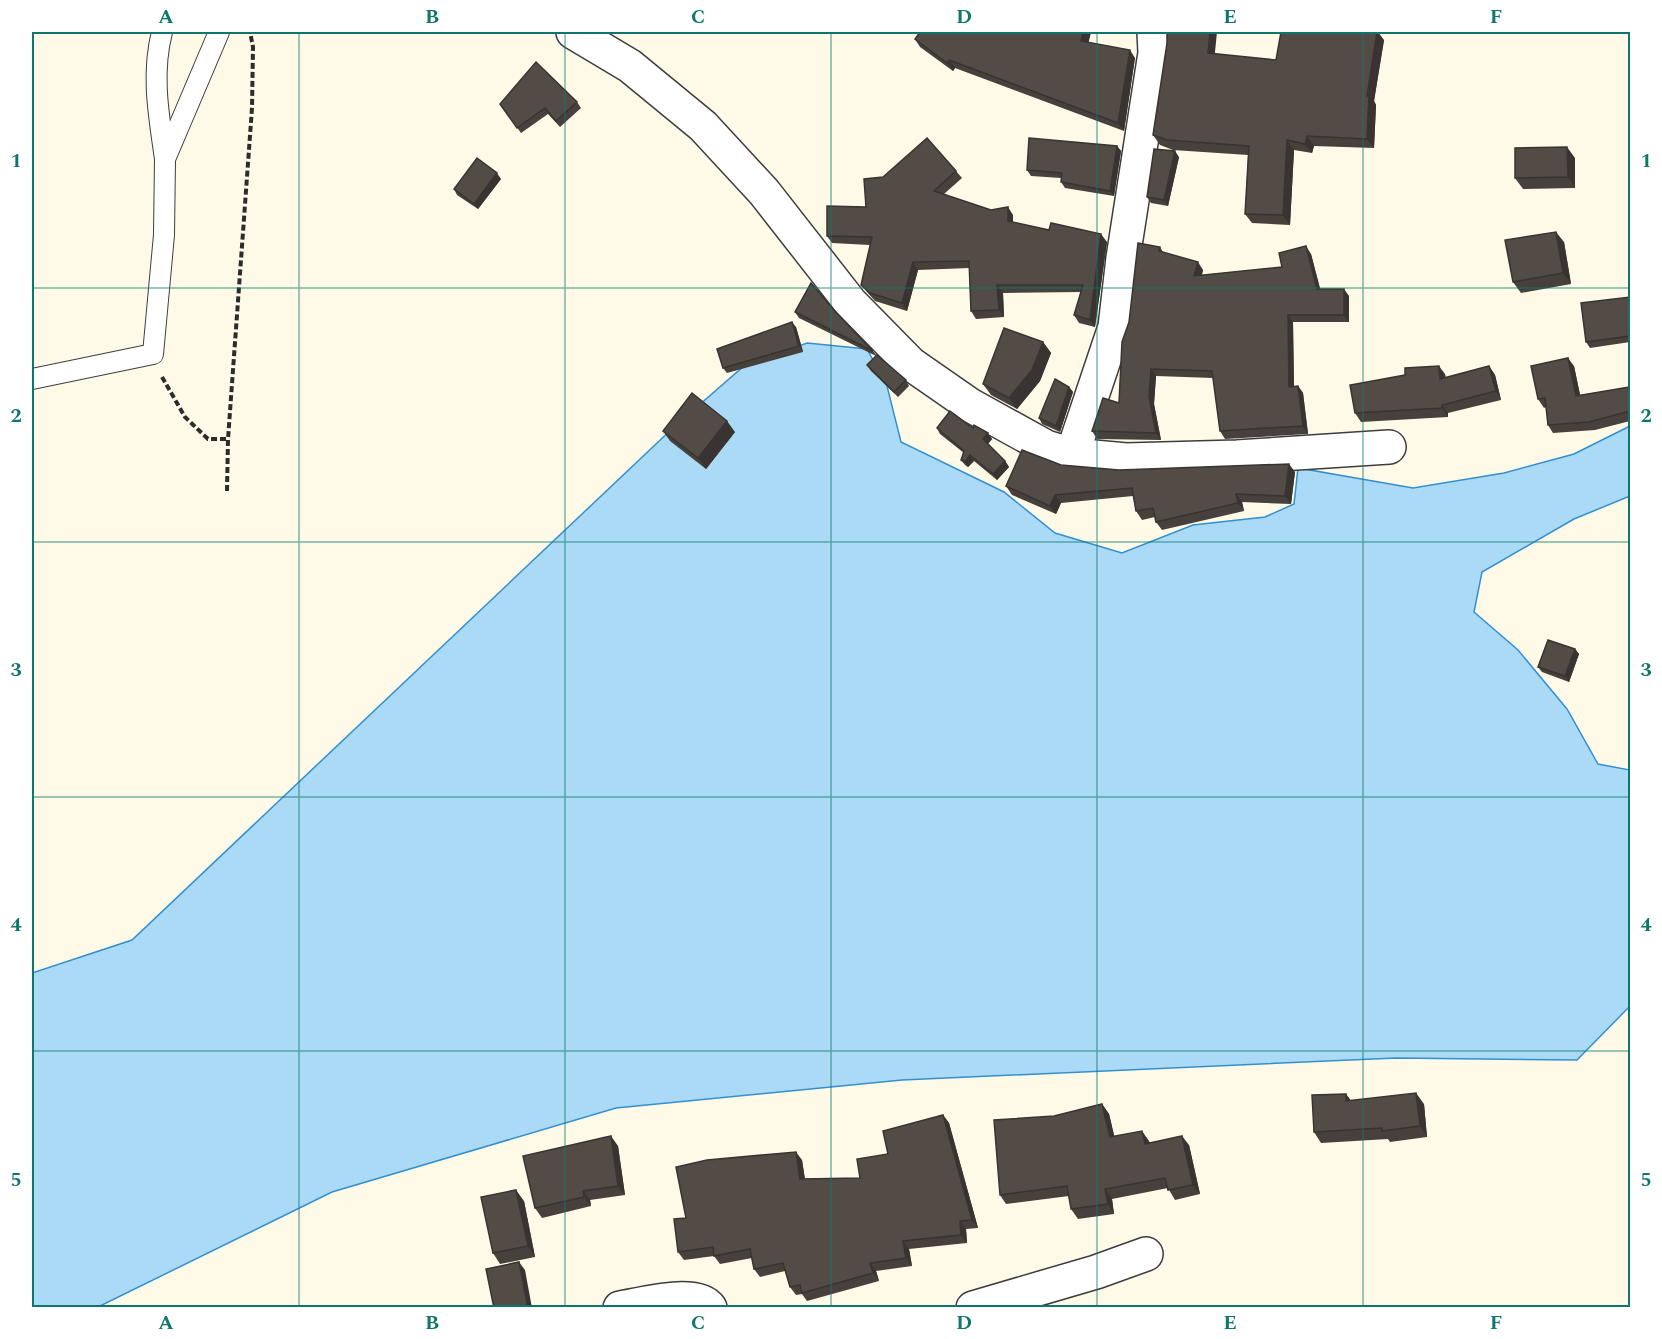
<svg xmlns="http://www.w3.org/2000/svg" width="1662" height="1339" viewBox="0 0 1662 1339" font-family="Spectral,serif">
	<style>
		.water { fill: #abdaf6; stroke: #3290ce; stroke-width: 1.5 }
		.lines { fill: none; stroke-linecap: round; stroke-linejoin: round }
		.lane-casing { stroke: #3d3d3d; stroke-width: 22 }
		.street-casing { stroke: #3d3d3d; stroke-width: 36 }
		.path { stroke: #2c2c2c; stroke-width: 4; stroke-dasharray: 6 3; stroke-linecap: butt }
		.lane { stroke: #fff; stroke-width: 20 }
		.street { stroke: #fff; stroke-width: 33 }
		.wall { fill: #47403c }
		.shaded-wall { fill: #393431 }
		.building { fill: #524b46; stroke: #393431; stroke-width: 1.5 }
		.grid { fill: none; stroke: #0f766e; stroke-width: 1.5; stroke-opacity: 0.55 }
		.neatline { fill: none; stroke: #0f766e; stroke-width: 2 }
		.grid-label { font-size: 20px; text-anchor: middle; font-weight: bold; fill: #0f766e }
	</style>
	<rect width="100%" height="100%" fill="#fffae7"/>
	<path class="water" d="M807 343 867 349 887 386 901 442 1004 492 1055 533 1122 553 1193 525 1265 517 1294 504 1298 468 1413 488 1504 473 1574 454 1630 426V496L1574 519 1482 572 1474 612 1518 650 1567 709 1598 764 1630 770V1006L1577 1060 1396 1058 902 1080 616 1108 332 1192 98 1307H32V973L132 940 675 426 744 366Z"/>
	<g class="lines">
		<defs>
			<g id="lane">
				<path d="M162 32C151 75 159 116 165 159"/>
				<path d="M32 379 153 354 164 235 165 159 219 32"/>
			</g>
			<g id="street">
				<path d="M573 32 630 66 703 126 764 192 850 302 911 364 970 405 1046 447 1072 455 1126 460 1237 457 1389 447"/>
				<path d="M1072 455 1115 327 1123 258 1155 53 1154 32"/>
				<path d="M620 1308C640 1305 697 1289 710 1308"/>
				<path d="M973 1308 1096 1272 1146 1254"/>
			</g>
		</defs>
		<use href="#lane" class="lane-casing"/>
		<use href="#street" class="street-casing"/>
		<g class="path">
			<path d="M162 377 185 417 208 439H228"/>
			<path d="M227 491 228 439 252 108 253 47 250 32"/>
		</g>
		<use href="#lane" class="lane"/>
		<use href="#street" class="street"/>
	</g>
	<g class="wall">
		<path d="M1091 32 1088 42 1135 58 1124 131 955 68 953 71 920 47 915 39Z"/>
		<path d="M1384 40 1374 101 1376 105 1374 148 1314 146 1312 153 1294 150 1290 225 1252 223 1245 214 1248 155 1173 150 1160 145 1153 135 1167 43 1215 54 1276 60Z"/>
		<path d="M577 102 581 108 560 127 548 114 521 133 500 104Z"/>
		<path d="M1117 146 1121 151 1114 196 1065 188 1061 182V178L1031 176 1027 170Z"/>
		<path d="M1179 157 1168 206 1151 203 1147 197Z"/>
		<path d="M1575 158V188L1523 189 1515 178Z"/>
		<path d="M956 171 962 178 944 194 991 210 1013 215V222L1107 242 1095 327 1079 323 1074 315 1081 292 1003 293 1004 317 976 319 971 311 969 268 918 270 907 311 875 301 867 292 861 285 870 245 832 243 827 236 866 207 883 177Z"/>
		<path d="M501 179 478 209 457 195 454 189Z"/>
		<path d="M1564 242 1571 284 1521 293 1513 282Z"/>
		<path d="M1160 247 1163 252 1203 270 1202 275 1282 267 1311 254 1320 289 1349 296V322H1293L1294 386H1298L1303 393 1308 434 1225 439 1220 431 1213 378 1156 376 1154 404 1161 440 1097 439 1092 431 1119 403Z"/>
		<path d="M1630 297V342L1590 348 1586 342Z"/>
		<path d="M833 309 873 351 877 356 906 380 909 386 898 397 871 371 867 365 876 356 799 318 795 312Z"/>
		<path d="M796 327 803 352 727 373 723 368Z"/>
		<path d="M1043 342 1051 353 1040 381 1017 409 991 395 983 384Z"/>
		<path d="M1489 366 1495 375 1501 400 1448 413V417L1361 422 1355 413 1445 374 1446 378Z"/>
		<path d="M1574 366 1580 395 1630 387V421L1595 430 1553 433 1548 425 1546 407 1544 408 1538 399Z"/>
		<path d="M1069 387 1073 392 1060 432 1042 424 1039 418Z"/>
		<path d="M937 428H973L988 433 992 439 988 444 1005 461 1009 467 997 480 974 461 968 467 965 465 961 460 964 453 940 434Z"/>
		<path d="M663 431 735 432 706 469 670 441Z"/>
		<path d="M1061 465 1119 470 1295 472 1291 504 1242 502 1244 511 1162 530 1156 522 1155 517 1142 520 1136 511 1133 496 1061 503 1056 514 1012 495 1006 486Z"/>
		<path d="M1575 649 1579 654 1569 682 1542 672 1538 667Z"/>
		<path d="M1346 1094 1351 1101 1424 1104 1427 1137 1390 1142 1388 1139 1321 1143 1314 1132Z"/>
		<path d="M1102 1104 1109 1114 1114 1136 1149 1141 1150 1143 1189 1145 1200 1194 1175 1200 1168 1188 1112 1199 1114 1214 1078 1219 1071 1209 1069 1196 1006 1204 1000 1195 1054 1116Z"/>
		<path d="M943 1115 949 1123 978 1228 966 1229 967 1243 909 1249 912 1266 876 1271 879 1281 807 1301 802 1294 796 1295 790 1287 785 1271 760 1277 754 1269 752 1258 720 1264 714 1256 684 1260 678 1252 686 1218 802 1160 805 1179 860 1178 888 1154Z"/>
		<path d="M618 1146 625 1195 590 1200 591 1206 542 1218 535 1208Z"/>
		<path d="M524 1201 535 1257 500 1264 493 1253Z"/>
	</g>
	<g class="shaded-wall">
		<path d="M1083 32H1091L1087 49 1081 41Z"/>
		<path d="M1210 32H1217L1214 62 1208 53Z"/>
		<path d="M1377 32H1378L1384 40 1374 101 1376 105 1374 148 1367 139V96Z"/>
		<path d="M1130 50 1135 58 1124 131 1118 123Z"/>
		<path d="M949 60 955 68 953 71 947 63Z"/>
		<path d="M1307 136 1314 146 1312 153 1305 144Z"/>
		<path d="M1287 140 1294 150 1290 225 1283 215Z"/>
		<path d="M1117 146 1121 151 1114 196 1110 191Z"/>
		<path d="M1567 147 1575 158V188L1568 177Z"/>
		<path d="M1175 151 1179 157 1168 206 1164 200Z"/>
		<path d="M497 173 501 179 478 209 474 204Z"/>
		<path d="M1008 207 1013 215V228L1008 221Z"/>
		<path d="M1556 232 1564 242 1571 284 1563 273Z"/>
		<path d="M1101 234 1107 242 1095 327 1090 320Z"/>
		<path d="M1306 246 1311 254 1322 296 1317 289Z"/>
		<path d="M913 262 918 270 907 311 902 303Z"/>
		<path d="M1198 262 1203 270 1199 283 1194 276Z"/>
		<path d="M997 285 1003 293 1004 317 999 310Z"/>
		<path d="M1344 289 1349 296V322L1344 315Z"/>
		<path d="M1288 315 1293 322 1294 394 1289 387Z"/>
		<path d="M792 322 796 327 803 352 799 346Z"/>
		<path d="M1043 342 1051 353 1040 381 1017 409 1009 398Z"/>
		<path d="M1568 358 1574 366 1582 404 1576 396Z"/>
		<path d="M1439 366 1445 374 1446 387 1440 379Z"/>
		<path d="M1489 366 1495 375 1501 400 1496 391Z"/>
		<path d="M1151 369 1156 376 1154 404 1161 440 1156 433 1149 397Z"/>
		<path d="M1298 386 1303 393 1308 434 1303 426Z"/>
		<path d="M1069 387 1073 392 1060 432 1056 426Z"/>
		<path d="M1442 405 1448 413V417L1442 408Z"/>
		<path d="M727 421 735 432 706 469 698 458Z"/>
		<path d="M988 433 992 439 987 445 983 439Z"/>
		<path d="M970 455 974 461 968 467 965 462Z"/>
		<path d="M1005 461 1009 467 997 480 993 474Z"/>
		<path d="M1289 464 1295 472 1291 504 1285 496Z"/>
		<path d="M1236 494 1242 502 1244 511 1238 503Z"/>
		<path d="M1055 495 1061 503 1056 514 1050 506Z"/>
		<path d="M1575 649 1579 654 1569 682 1565 676Z"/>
		<path d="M1416 1093 1424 1104 1427 1137 1420 1126Z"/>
		<path d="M1346 1094 1354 1105 1346 1101Z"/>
		<path d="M1102 1104 1109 1114 1117 1147 1110 1137Z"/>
		<path d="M943 1115 949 1123 978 1228 972 1220Z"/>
		<path d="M1142 1131 1149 1141 1152 1154 1145 1144Z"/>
		<path d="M611 1136 618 1146 625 1195 618 1186Z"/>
		<path d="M1182 1136 1189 1145 1200 1194 1193 1185Z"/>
		<path d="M796 1152 802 1160 806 1187 800 1179Z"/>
		<path d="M1105 1189 1112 1199 1114 1214 1108 1204Z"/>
		<path d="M516 1190 524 1201 535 1257 528 1246Z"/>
		<path d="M583 1191 590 1200 591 1206 584 1197Z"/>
		<path d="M960 1221 966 1229 967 1243 961 1235Z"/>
		<path d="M903 1241 909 1249 912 1266 906 1258Z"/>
		<path d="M519 1262 525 1270 532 1308H528Z"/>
		<path d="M870 1263 876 1271 879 1281 873 1273Z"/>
	</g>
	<g class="building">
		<path d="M920 32H1083L1081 41 1130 50 1118 123 949 60 947 63 915 39Z"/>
		<path d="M1167 32H1210L1208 53 1276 60 1281 32H1377L1367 96 1369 95 1367 139 1307 136 1305 144 1287 140 1283 215 1245 214 1249 146 1167 140 1153 135 1167 43Z"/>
		<path d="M536 62 577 102 556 121 545 108 517 128 500 104Z"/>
		<path d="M927 138 956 171 934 191 991 210 1008 207V221L1049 230 1051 223 1101 234 1090 320 1074 315 1083 285H997L999 310 971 311 969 261 913 262 902 303 870 293 861 285 872 237 827 236V206L866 207 864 179 883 177Z"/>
		<path d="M1029 138 1117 146 1110 191 1061 182 1062 173 1027 170Z"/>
		<path d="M1567 147 1568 177 1515 178V148Z"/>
		<path d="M1154 149 1175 151 1164 200 1147 197Z"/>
		<path d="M477 158 497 173 474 204 454 189Z"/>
		<path d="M1556 232 1563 273 1513 282 1505 240Z"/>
		<path d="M1138 243 1160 247 1159 251 1198 262 1194 276 1282 267 1279 253 1306 246 1317 289H1344V315H1288L1289 387 1298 386 1303 426 1220 431 1212 371 1151 369 1149 397 1156 433 1092 431 1103 398 1119 403 1122 342 1129 322Z"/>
		<path d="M811 283 833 309 873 351 795 312Z"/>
		<path d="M1630 297V336L1586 342 1581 303Z"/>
		<path d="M792 322 799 346 723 368 717 349Z"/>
		<path d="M1004 328 1043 342 1032 370 1009 398 983 384Z"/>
		<path d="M877 355 906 380 894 392 867 365Z"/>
		<path d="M1568 358 1576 396 1630 387V411L1589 422 1548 425 1545 398 1538 399 1531 366Z"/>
		<path d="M1439 366 1440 379 1489 366 1496 391 1442 405V408L1355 413 1350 385 1405 375V368Z"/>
		<path d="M1055 379 1069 387 1056 426 1039 418Z"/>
		<path d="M692 393 727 421 698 458 663 431Z"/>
		<path d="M950 411 973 428 974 425 988 433 983 439 1005 461 993 474 970 455 965 462 961 460 964 451 937 428Z"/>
		<path d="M1022 450 1061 465 1119 470 1289 464 1285 496 1236 494 1238 503 1156 522 1153 508 1136 511 1132 488 1055 495 1050 506 1006 486Z"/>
		<path d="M1548 640 1575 649 1565 676 1538 667Z"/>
		<path d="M1416 1093 1420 1126 1382 1131V1128L1314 1132 1312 1095 1346 1094V1101Z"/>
		<path d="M1102 1104 1110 1137 1142 1131 1145 1144 1182 1136 1193 1185 1168 1190 1165 1178 1105 1189 1108 1204 1071 1209 1067 1186 1000 1195 994 1120 1054 1116Z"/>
		<path d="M943 1115 972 1220 960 1221 961 1235 903 1241 906 1258 870 1263 873 1273 802 1293 800 1285 790 1287 783 1263 754 1269 750 1249 714 1256 713 1247 678 1252 674 1219 686 1218 676 1167 707 1160 796 1152 800 1179 860 1178 857 1159 888 1154 883 1131Z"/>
		<path d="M611 1136 618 1186 583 1191 584 1197 535 1208 523 1156Z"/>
		<path d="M516 1190 528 1246 493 1253 481 1197Z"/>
		<path d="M519 1262 528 1308H494L486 1269Z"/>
	</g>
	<path class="grid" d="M299 32V1308M565 32V1308M831 32V1308M1097 32V1308M1363 32V1308M32 288H1630M32 542H1630M32 797H1630M32 1051H1630"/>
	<rect width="1662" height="1339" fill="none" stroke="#ffffff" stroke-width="66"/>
	<rect x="33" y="33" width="1596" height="1273" class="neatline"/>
	<g class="grid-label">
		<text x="166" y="23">A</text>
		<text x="432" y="23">B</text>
		<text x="698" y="23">C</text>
		<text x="964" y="23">D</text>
		<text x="1230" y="23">E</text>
		<text x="1496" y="23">F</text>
		<text x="16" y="167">1</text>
		<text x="1646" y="167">1</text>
		<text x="16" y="422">2</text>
		<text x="1646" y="422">2</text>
		<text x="16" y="676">3</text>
		<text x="1646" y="676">3</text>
		<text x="16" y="931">4</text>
		<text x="1646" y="931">4</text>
		<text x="16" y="1186">5</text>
		<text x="1646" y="1186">5</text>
		<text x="166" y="1329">A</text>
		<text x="432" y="1329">B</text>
		<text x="698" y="1329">C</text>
		<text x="964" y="1329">D</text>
		<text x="1230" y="1329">E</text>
		<text x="1496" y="1329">F</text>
	</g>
</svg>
